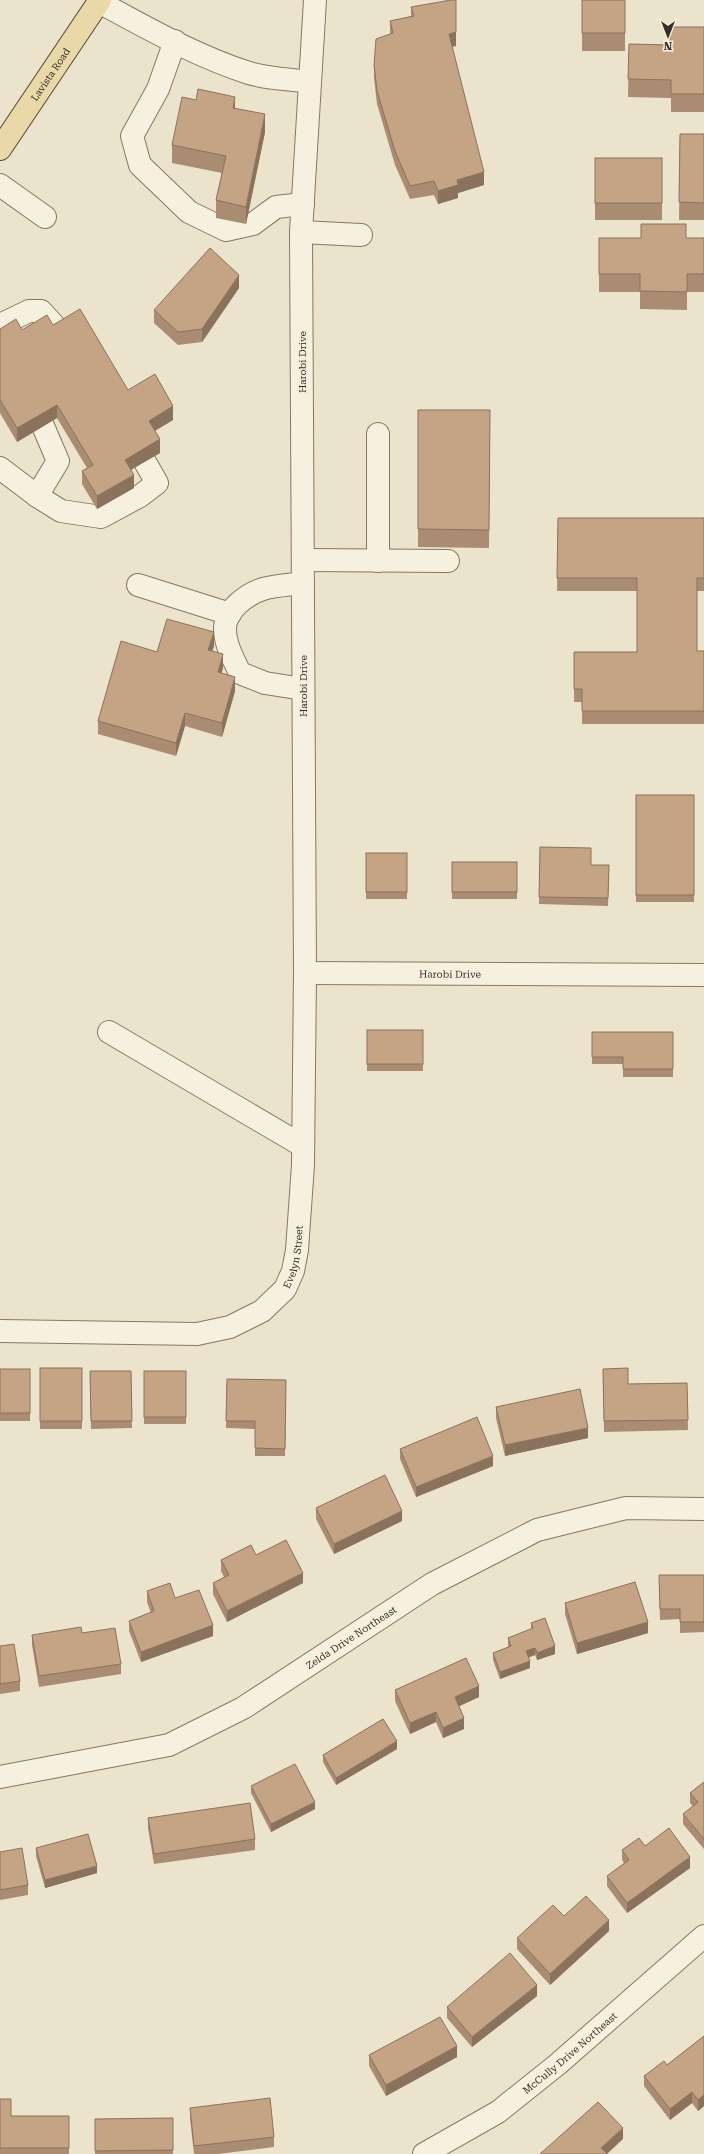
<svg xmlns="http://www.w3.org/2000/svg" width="704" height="2154" viewBox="0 0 704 2154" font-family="'Roboto Serif',serif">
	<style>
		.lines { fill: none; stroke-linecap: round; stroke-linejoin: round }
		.minor-casing { stroke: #877761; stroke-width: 24 }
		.major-casing { stroke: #554534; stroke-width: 24 }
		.minor { stroke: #f6f0de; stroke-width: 22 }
		.major { stroke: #e9d8a8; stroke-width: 22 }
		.wall { fill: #a98c72 }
		.shaded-wall { fill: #8a725d }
		.building { fill: #c5a385; stroke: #8a725d }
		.labels { text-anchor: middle; stroke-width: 3.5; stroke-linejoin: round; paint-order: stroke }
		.street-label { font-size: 10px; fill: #392e23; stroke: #f3eddb }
	</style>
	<rect width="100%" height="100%" fill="#ebe3cc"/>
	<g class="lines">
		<defs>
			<g id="minor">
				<path d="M99 2C147 28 196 56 249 73 268 79 290 79 310 82"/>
				<path d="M175 41 158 89 132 136 140 165 189 212 226 230 253 224 276 207 303 204"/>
				<path d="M0 185 45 217"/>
				<path d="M301 232 361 235"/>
				<path d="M0 325 29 311H41L61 333"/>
				<path d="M378 434V561"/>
				<path d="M0 468 37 496 61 511 101 517 140 496 157 483 145 462"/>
				<path d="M37 496 58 461 43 426"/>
				<path d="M303 560 448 561"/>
				<path d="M303 583C290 585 276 585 263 589 247 594 225 610 225 629 225 645 234 660 240 673L265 683 303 689"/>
				<path d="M138 585 230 614"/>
				<path id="s1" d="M305 973 704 975"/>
				<path d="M109 1032 303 1146"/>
				<path id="s2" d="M0 1331 197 1334 230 1327 262 1311 285 1289 293 1271 297 1250 303 1165 305 973 301 232 315 0"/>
				<path id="s3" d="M0 1777 169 1745 243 1708 432 1584 537 1530 626 1508 704 1509"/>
				<path id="s4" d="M424 2154 498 2112 558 2064 704 1936"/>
			</g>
			<g id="major">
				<path id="s5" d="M0 149 100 0"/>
			</g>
		</defs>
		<use href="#minor" class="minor-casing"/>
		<use href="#major" class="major-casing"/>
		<use href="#minor" class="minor"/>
		<use href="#major" class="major"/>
	</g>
	<g class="wall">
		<rect x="582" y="0" width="43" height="51"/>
		<path d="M411 7 456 46 452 47 484 185 458 193V198L438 204 434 195 410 199 395 165 377 104 374 78V65L390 34V21L411 16Z"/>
		<path d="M704 27V112H671V98L628 97 629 44 670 45Z"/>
		<path d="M235 108 265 132 246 224 216 218V200L222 173 172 163V145Z"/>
		<path d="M680 134H704V220H679Z"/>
		<rect x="595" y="158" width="67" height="62"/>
		<path d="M599 238H704V292H687V310L640 309V292H599Z"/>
		<path d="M239 288 202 342 178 345 154 323V310Z"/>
		<path d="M53 325 128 390 173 420 155 431 160 453 131 470 134 488 97 509 82 484V471L87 468 57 418 17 442 0 413V329L22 330Z"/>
		<path d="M418 410H490L489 548 418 547Z"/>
		<path d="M558 518H704V591H697V651H704V724H582V702H574V652H637V591H557Z"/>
		<path d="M214 646 212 651 223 668 221 673 235 691 222 737 185 726 176 756 98 734V721L157 652Z"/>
		<rect x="636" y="795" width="58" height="107"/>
		<path d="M540 847 591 865H609L608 906 539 904Z"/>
		<rect x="366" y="853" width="41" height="46"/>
		<rect x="452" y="862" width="65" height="37"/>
		<rect x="367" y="1030" width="56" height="41"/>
		<path d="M592 1032H673V1077H623V1064H592Z"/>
		<rect x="40" y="1368" width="42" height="61"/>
		<rect x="0" y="1369" width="30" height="52"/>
		<path d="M603 1369 628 1384 687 1383 688 1430 604 1432Z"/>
		<path d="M90 1371H131L132 1428 91 1429Z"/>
		<rect x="144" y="1371" width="42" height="53"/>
		<path d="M227 1379 286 1380 285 1456H255V1429L226 1428Z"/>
		<path d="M496 1407 588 1438 505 1456 496 1418Z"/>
		<path d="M400 1449 493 1466 416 1497 400 1459Z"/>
		<path d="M316 1508 402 1521 334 1554 316 1519Z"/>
		<path d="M256 1555 303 1583 227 1622 213 1594V1583L224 1577 221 1571V1560Z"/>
		<path d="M704 1575V1632L680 1633V1619L660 1620 659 1586Z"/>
		<path d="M147 1591 213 1636 141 1662 129 1631V1621L151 1613 147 1602Z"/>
		<path d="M565 1603 648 1633 577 1654 565 1614Z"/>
		<path d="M531 1623 555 1654 537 1660 535 1655 528 1658 530 1668 500 1679 493 1660V1653L508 1647V1638L531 1629Z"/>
		<path d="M32 1635 121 1664V1674L39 1687 32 1645Z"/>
		<path d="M0 1646 20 1681V1691L0 1694Z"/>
		<path d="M395 1690 479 1697 459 1706 464 1729 443 1738 436 1722 410 1734 395 1701Z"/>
		<path d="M397 1749 336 1785 323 1762V1755Z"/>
		<path d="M704 1782V1849L683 1824V1814L693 1806 690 1803V1793Z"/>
		<path d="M251 1786 315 1809 271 1832 251 1793Z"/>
		<path d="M148 1818 255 1839V1850L154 1864 148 1828Z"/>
		<path d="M645 1846 690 1868 627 1913 607 1886V1876L624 1863 622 1860V1850Z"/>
		<path d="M36 1848 97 1873 45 1888 36 1856Z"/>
		<path d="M0 1852 28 1885V1895L0 1900Z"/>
		<path d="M609 1931 550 1985 517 1949V1938Z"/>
		<path d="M537 1996 472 2047 447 2018V2007Z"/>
		<path d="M704 2036V2106L698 2111 692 2103 670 2120 644 2086V2076L667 2065Z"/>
		<path d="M369 2055 457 2057 386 2096 369 2066Z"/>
		<path d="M0 2099 11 2116H69V2154H0Z"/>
		<path d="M190 2108 274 2137V2147L218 2154H194L190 2118Z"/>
		<path d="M173 2118V2154H95V2119Z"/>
	</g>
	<g class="shaded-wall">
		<path d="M456 32V46L449 47V34Z"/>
		<path d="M235 97V115L233 108Z"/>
		<path d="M265 114V132L246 224V207Z"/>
		<path d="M484 172V185L458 193V198L438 204V191L457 180Z"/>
		<path d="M239 275V288L202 342V329Z"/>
		<path d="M57 405V418L17 442V428Z"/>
		<path d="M173 406V420L149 434V421Z"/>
		<path d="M160 439V453L125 473V460Z"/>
		<path d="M134 475V488L97 509V496Z"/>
		<path d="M214 632V646L208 664V650Z"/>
		<path d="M223 654V668L218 686V672Z"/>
		<path d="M235 677V691L222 737V723Z"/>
		<path d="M185 713V726L176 756V743Z"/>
		<path d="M588 1428V1438L505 1456V1445Z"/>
		<path d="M493 1456V1466L416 1497V1487Z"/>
		<path d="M402 1511V1521L334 1554V1544Z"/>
		<path d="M303 1573V1583L227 1622V1611Z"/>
		<path d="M648 1622V1633L577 1654V1643Z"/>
		<path d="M213 1625V1636L141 1662V1652Z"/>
		<path d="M555 1646V1654L537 1660V1653Z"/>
		<path d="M535 1648V1655L526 1658V1651Z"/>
		<path d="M530 1661V1668L500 1679V1672Z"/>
		<path d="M479 1686V1697L455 1708V1697Z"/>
		<path d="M436 1712V1722L410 1734V1723Z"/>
		<path d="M464 1718V1729L443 1738V1728Z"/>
		<path d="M397 1741V1749L336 1785V1778Z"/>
		<path d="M315 1802V1809L271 1832V1824Z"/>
		<path d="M690 1857V1868L627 1913V1903Z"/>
		<path d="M97 1866V1873L45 1888V1880Z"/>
		<path d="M609 1920V1931L550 1985V1974Z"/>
		<path d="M537 1985V1996L472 2047V2037Z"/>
		<path d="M457 2046V2057L386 2096V2085Z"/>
		<path d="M692 2092V2103L670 2120V2109Z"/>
		<path d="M704 2095V2106L698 2111V2100Z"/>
		<path d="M623 2128V2139L607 2154H601V2148Z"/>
	</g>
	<g class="building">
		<path d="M451 0H456V32L449 34 484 172 457 180 458 185 438 191 434 181 410 186 395 151 377 91 374 65 376 39 393 33 390 21 414 16 411 7Z"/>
		<rect x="582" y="0" width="43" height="33"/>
		<path d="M670 27H704V94H671V80L628 79 629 44 670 45Z"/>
		<path d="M198 89 235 97 233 108 265 114 246 207 216 200 226 156 172 145 182 97 196 100Z"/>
		<path d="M680 134H704V203L679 202Z"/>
		<rect x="595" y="158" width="67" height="45"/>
		<path d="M641 224H686V238H704V274H687V292L640 291V274H599V238H641Z"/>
		<path d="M210 248 239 275 202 329 178 332 154 310Z"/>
		<path d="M80 309 128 390 155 374 173 406 149 421 160 439 125 460 134 475 97 496 82 471 93 465 57 405 17 428 0 400V329L16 319 22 330 47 315 53 325Z"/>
		<path d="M418 410H490L489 530 418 529Z"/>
		<path d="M558 518H704V578H697V651H704V711H582V689H574V652H637V578H557Z"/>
		<path d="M167 619 214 632 208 650 223 654 218 672 235 677 222 723 185 713 176 743 98 721 121 641 157 652Z"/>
		<rect x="636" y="795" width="58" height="100"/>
		<path d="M540 847 591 848V865H609L608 898 539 897Z"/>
		<rect x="366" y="853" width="41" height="39"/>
		<rect x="452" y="862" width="65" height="30"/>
		<rect x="367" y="1030" width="56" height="34"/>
		<path d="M592 1032H673V1069H623V1057H592Z"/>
		<rect x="40" y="1368" width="42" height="53"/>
		<path d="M628 1368V1384L687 1383 688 1420 604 1421 603 1369Z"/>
		<rect x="0" y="1369" width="30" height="44"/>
		<path d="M90 1371H131L132 1421H91Z"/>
		<rect x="144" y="1371" width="42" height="46"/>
		<path d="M227 1379 286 1380 285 1449 255 1448V1421H226Z"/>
		<path d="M580 1389 588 1428 505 1445 496 1407Z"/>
		<path d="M477 1417 493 1456 416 1487 400 1449Z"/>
		<path d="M385 1475 402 1511 334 1544 316 1508Z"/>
		<path d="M286 1540 303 1573 227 1611 213 1583 229 1575 221 1560 251 1545 256 1555Z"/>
		<path d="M659 1575H704V1622H680V1609H660Z"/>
		<path d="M635 1582 648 1622 577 1643 565 1603Z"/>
		<path d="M170 1583 175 1598 199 1590 213 1625 141 1652 129 1621 154 1611 147 1591Z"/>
		<path d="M545 1618 555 1646 537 1653 535 1648 526 1651 530 1661 500 1672 493 1653 511 1646 508 1638 533 1628 531 1623Z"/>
		<path d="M81 1627 82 1633 115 1628 121 1664 39 1676 32 1635Z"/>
		<path d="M14 1644 20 1681 0 1684V1646Z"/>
		<path d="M466 1658 479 1686 455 1697 464 1718 443 1728 436 1712 410 1723 395 1690Z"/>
		<path d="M383 1719 397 1741 336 1778 323 1755Z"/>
		<path d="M295 1764 315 1802 271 1824 251 1786Z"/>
		<path d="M704 1782V1839L683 1814 698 1802 690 1793Z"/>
		<path d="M250 1803 255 1839 154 1854 148 1818Z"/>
		<path d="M669 1828 690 1857 627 1903 607 1876 629 1860 622 1850 639 1838 645 1846Z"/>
		<path d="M88 1834 97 1866 45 1880 36 1848Z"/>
		<path d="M22 1848 28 1885 0 1890V1852Z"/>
		<path d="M586 1896 609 1920 550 1974 517 1938 553 1905 564 1916Z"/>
		<path d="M510 1953 537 1985 472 2037 447 2007Z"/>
		<path d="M440 2017 457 2046 386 2085 369 2055Z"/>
		<path d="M704 2036V2095L698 2100 692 2092 670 2109 644 2076 664 2061 667 2065Z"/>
		<path d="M270 2098 274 2137 194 2146 190 2108Z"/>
		<path d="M0 2099H11V2116H69V2148H0Z"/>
		<path d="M598 2102 623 2128 601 2148 607 2153 606 2154H540Z"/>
		<path d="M173 2118V2150L95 2151V2119Z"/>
	</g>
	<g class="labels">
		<g class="street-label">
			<text dy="4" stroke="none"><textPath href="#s5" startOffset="90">Lavista Road</textPath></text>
			<text transform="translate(302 362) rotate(-90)" y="4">Harobi Drive</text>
			<text transform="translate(303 686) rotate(-90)" y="4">Harobi Drive</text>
			<text dy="4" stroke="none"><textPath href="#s1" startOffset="145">Harobi Drive</textPath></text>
			<text dy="4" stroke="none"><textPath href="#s2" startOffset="332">Evelyn Street</textPath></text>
			<text dy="4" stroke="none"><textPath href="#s3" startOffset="384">Zelda Drive Northeast</textPath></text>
			<text dy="4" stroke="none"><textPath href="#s4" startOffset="178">McCully Drive Northeast</textPath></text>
		</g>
	</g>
	<g transform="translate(668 36) rotate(180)" stroke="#f3eddb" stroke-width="3" paint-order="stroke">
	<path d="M0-3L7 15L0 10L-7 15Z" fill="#392e23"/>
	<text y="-6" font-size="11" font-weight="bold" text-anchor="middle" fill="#392e23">N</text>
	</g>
</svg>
